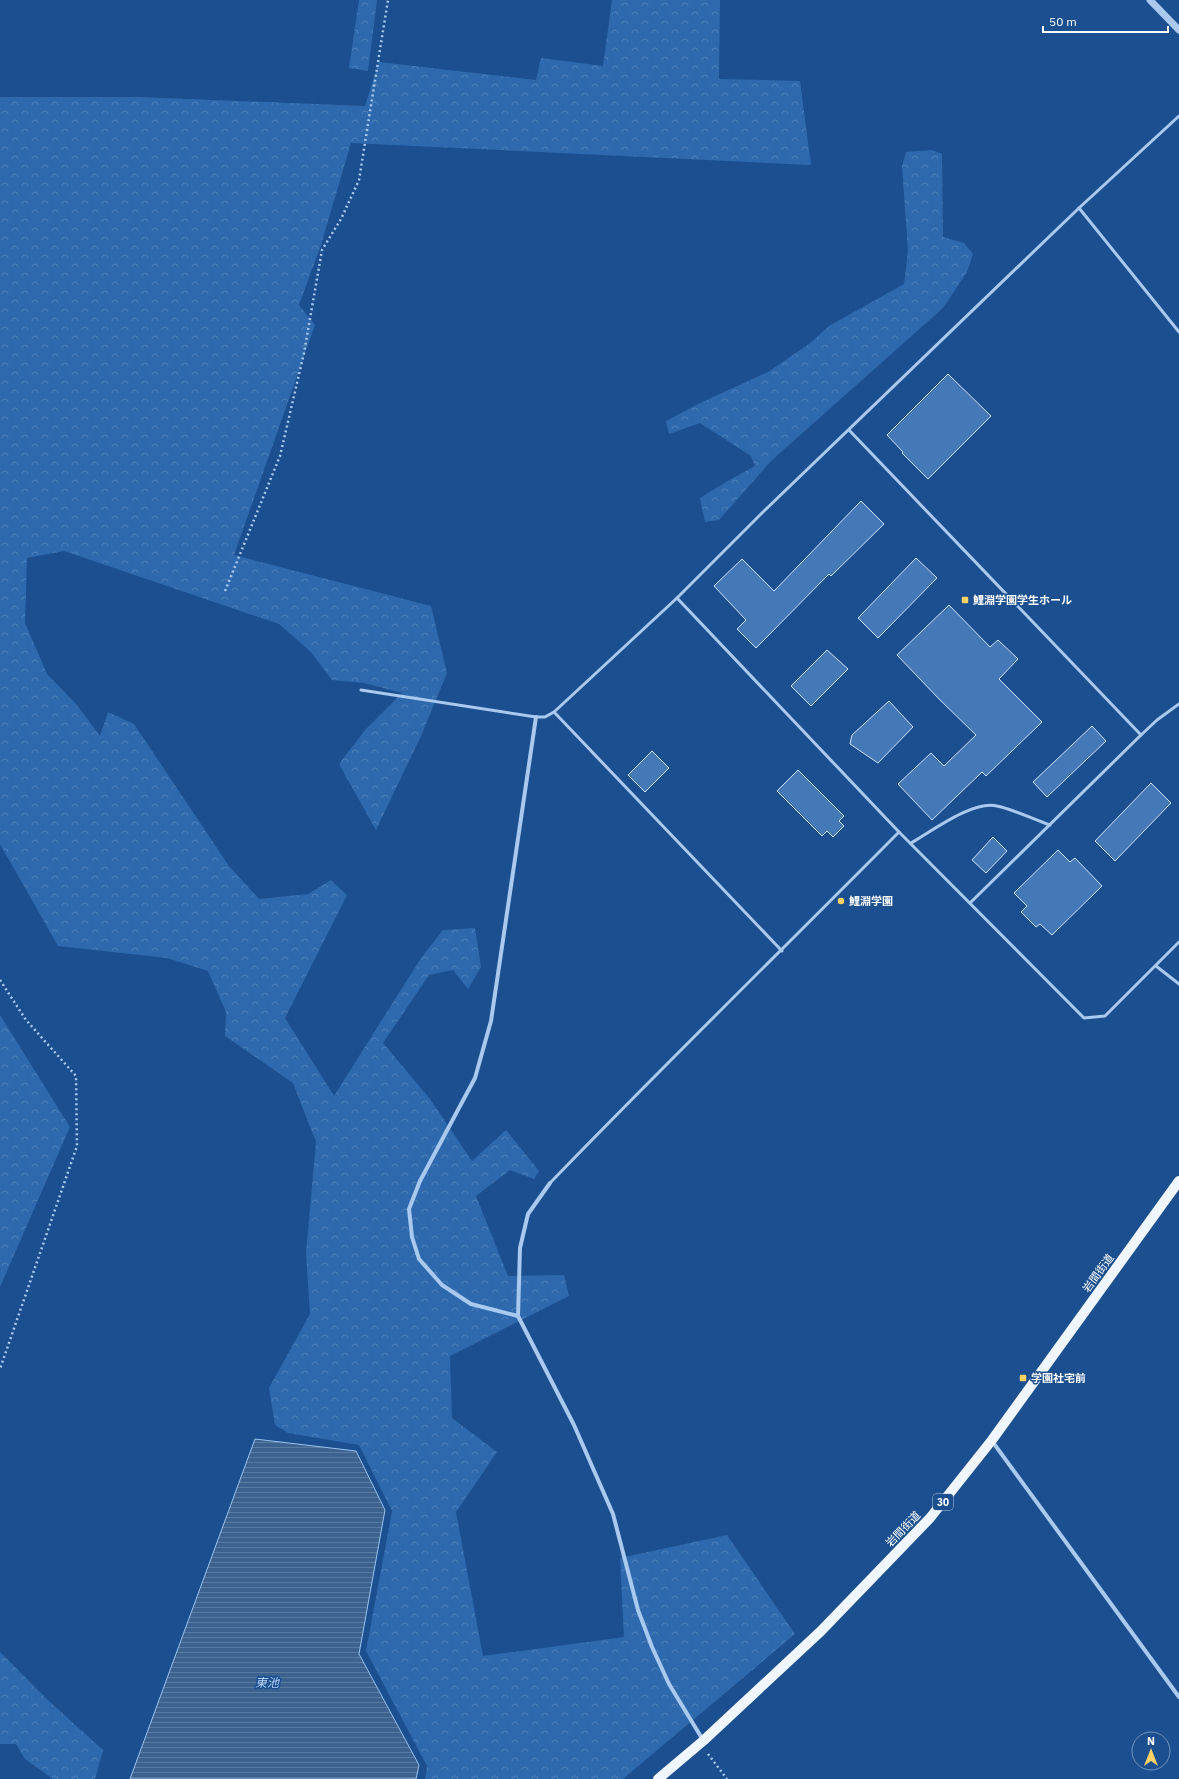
<svg xmlns="http://www.w3.org/2000/svg" width="1179" height="1779" viewBox="0 0 1179 1779" font-family="'IBM Plex Sans','Noto Sans JP',sans-serif">
	<style>
		.forest { fill: url(#forest-crowns) }
		.water { fill: url(#water-rules); stroke: #9cc4f0 }
		.building { fill: #4478b7; stroke: #cfe3fa }
		.lines { fill: none; stroke-linecap: round; stroke-linejoin: round }
		.path { stroke: #a9c9ee; stroke-width: 2.5; stroke-dasharray: 2 3; stroke-linecap: butt }
		.service { stroke: #a9c9ee; stroke-width: 3 }
		.minor { stroke: #a9c9ee; stroke-width: 4 }
		.tertiary { stroke: #a9c9ee; stroke-width: 7 }
		.primary { stroke: #f0f6ff; stroke-width: 10 }
		.poi-dot { fill: #ffd166; stroke: #1b4f8f; stroke-width: 1.5 }
		.labels { text-anchor: middle; stroke-width: 3; stroke-linejoin: round; paint-order: stroke }
		.shield { fill: #1b4f8f; stroke: #bbcadd; stroke-width: 1 }
		.shield-label { font-size: 10px; font-weight: bold; fill: #fff }
		.poi-label { font-size: 11px; font-weight: bold; fill: #fff; stroke: #1b4f8f; text-anchor: start }
		.street-label { font-size: 11px; fill: #fff; stroke: #1b4f8f }
		.water-label { font-size: 12px; font-style: italic; fill: #b5d3f5; stroke: #1b4f8f }
	</style>
	<defs>
		<pattern id="forest-crowns" width="20" height="18" patternUnits="userSpaceOnUse"><rect width="20" height="18" fill="#2e69ad"/><path d="M2 6a3 3 0 1 1 6 0M12 15a3 3 0 1 1 6 0" fill="none" stroke="#4d80b9"/></pattern>
		<pattern id="water-rules" width="6" height="5" patternUnits="userSpaceOnUse"><rect width="6" height="5" fill="#3c6290"/><path d="M0 2.5h6" fill="none" stroke="#597aa1"/></pattern>
	</defs>
	<rect width="100%" height="100%" fill="#1b4f8f"/>
	<g class="forest">
		<path d="M359 0H377L368 71 349 68Z"/>
		<path d="M612 0H720L719 79 800 81 811 165 351 143 321 245 299 305 315 325 234 555 431 606 447 673 421 736 376 830 339 764 366 729 402 693 364 683 332 680 311 652 279 624 64 551 27 558 25 623 47 674 77 705 100 736 108 712 134 724 229 866 259 899 308 894 331 880 347 895 285 1018 334 1096 421 958 443 930 475 928 481 967 468 989 453 970 429 975 383 1043 430 1099 472 1161 506 1130 539 1171 534 1179 510 1170 476 1196 508 1276 564 1275 569 1296 450 1356 452 1418 497 1452 456 1512 483 1656 624 1637 620 1558 727 1535 795 1634 623 1779H425L427 1766 366 1651 392 1511 359 1445 288 1433 275 1425 269 1388 310 1314 306 1253 316 1142 293 1083 225 1036 226 1012 208 971 167 958 58 946 0 844V97H138L365 106 379 62 536 80 541 58 603 66Z"/>
		<path d="M932 150 942 154 943 237 964 243 973 254 967 272 943 308 771 461 719 520 705 522 700 498 726 482 755 466 751 456 700 423 669 434 666 421 698 404 768 372 809 344 829 326 904 284 908 251 902 166 906 152Z"/>
		<path d="M0 1015 70 1127 0 1287Z"/>
		<path d="M0 1652 50 1702 103 1750 95 1779H53L25 1759 16 1744H0Z"/>
	</g>
	<path class="water" d="M255 1439 356 1451 385 1510 359 1654 419 1765 416 1779H130Z"/>
	<g class="building">
		<path d="M948 374 991 416 928 479 902 453 903 452 887 435Z"/>
		<path d="M861 501 884 524 831 576 829 574 756 648 737 629 746 620 714 586 742 559 774 591Z"/>
		<path d="M916 558 937 578 878 638 858 618Z"/>
		<path d="M949 605 990 647 998 640 1018 659 999 679 1042 722 986 776 982 772 932 820 898 784 931 753 944 766 976 735 939 699 897 655Z"/>
		<path d="M827 650 848 669 811 706 791 686Z"/>
		<path d="M889 701 913 727 878 763 850 744 852 735Z"/>
		<path d="M1092 726 1106 741 1047 797 1033 782Z"/>
		<path d="M652 751 669 768 645 792 628 775Z"/>
		<path d="M798 770 844 816 839 821 844 826 833 837 827 831 822 836 777 791Z"/>
		<path d="M1151 783 1171 803 1115 861 1095 841Z"/>
		<path d="M993 837 1007 851 986 873 972 860Z"/>
		<path d="M1058 850 1070 862 1075 858 1102 886 1052 935 1040 924 1036 927 1021 912 1027 906 1014 893Z"/>
	</g>
	<g class="lines">
		<g class="path">
			<path d="M225 591 280 456 304 353 322 250 341 219 359 180 388 0"/>
			<path d="M0 980 26 1020 76 1076 77 1146 0 1369"/>
			<path d="M708 1754 727 1779"/>
		</g>
		<g class="service">
			<path d="M1079 208 1179 332"/>
			<path d="M849 430 1141 735"/>
			<path d="M677 598 899 832 1084 1018 1105 1016 1179 942"/>
			<path d="M361 690 536 717H545L554 712 677 598 764 511 1079 208 1179 116"/>
			<path d="M554 712 782 951"/>
			<path d="M911 843C932 831 973 800 997 806 1015 810 1033 819 1050 825"/>
			<path d="M970 903 1141 735 1157 720 1179 704"/>
			<path d="M1156 966 1179 984"/>
			<path d="M550 1183C665 1064 783 949 899 832"/>
		</g>
		<g class="minor">
			<path d="M550 1183 528 1214 520 1248 518 1316 574 1425 613 1514 638 1610 652 1647 669 1684 703 1740"/>
			<path d="M518 1316 471 1304 442 1285 419 1259 412 1237 409 1209 420 1181 475 1078 491 1021 536 717"/>
			<path d="M992 1441 1179 1697"/>
		</g>
		<path class="tertiary" d="M1150 0 1179 30"/>
		<path class="primary" d="M658 1779 703 1741 821 1631 930 1518 992 1440 1179 1181"/>
	</g>
	<g class="poi-dot">
		<rect x="961" y="596" width="8" height="8" rx="2"/>
		<circle cx="841" cy="901" r="4"/>
		<rect x="1019" y="1374" width="8" height="8" rx="2"/>
	</g>
	<g class="labels">
		<rect class="shield" x="933" y="1494" width="20" height="16" rx="3"/>
		<g class="shield-label">
			<text x="943" y="1506">30</text>
		</g>
		<g class="poi-label">
			<text x="973" y="604">鯉淵学園学生ホール</text>
			<text x="849" y="905">鯉淵学園</text>
			<text x="1031" y="1382">学園社宅前</text>
		</g>
		<g class="street-label">
			<text transform="translate(1098 1273) rotate(-54)" y="4">岩間街道</text>
			<text transform="translate(903 1529) rotate(-46)" y="4">岩間街道</text>
		</g>
		<g class="water-label">
			<text x="267" y="1687">東池</text>
		</g>
	</g>
	<g transform="translate(1151 1751)"><circle r="19" fill="#1b4f8f" stroke="#7695bc"/>
	<path d="M0-3L7 15L0 10L-7 15Z" fill="#ffd166"/>
	<text y="-6" font-size="11" font-weight="bold" text-anchor="middle" fill="#ffffff">N</text>
	</g>
	<path d="M1043 26v6h125v-6" fill="none" stroke="#ffffff" stroke-width="2"/>
	<text x="1049" y="26" font-size="12" fill="#ffffff" stroke="#1b4f8f" stroke-width="3" paint-order="stroke">50 m</text>
</svg>
